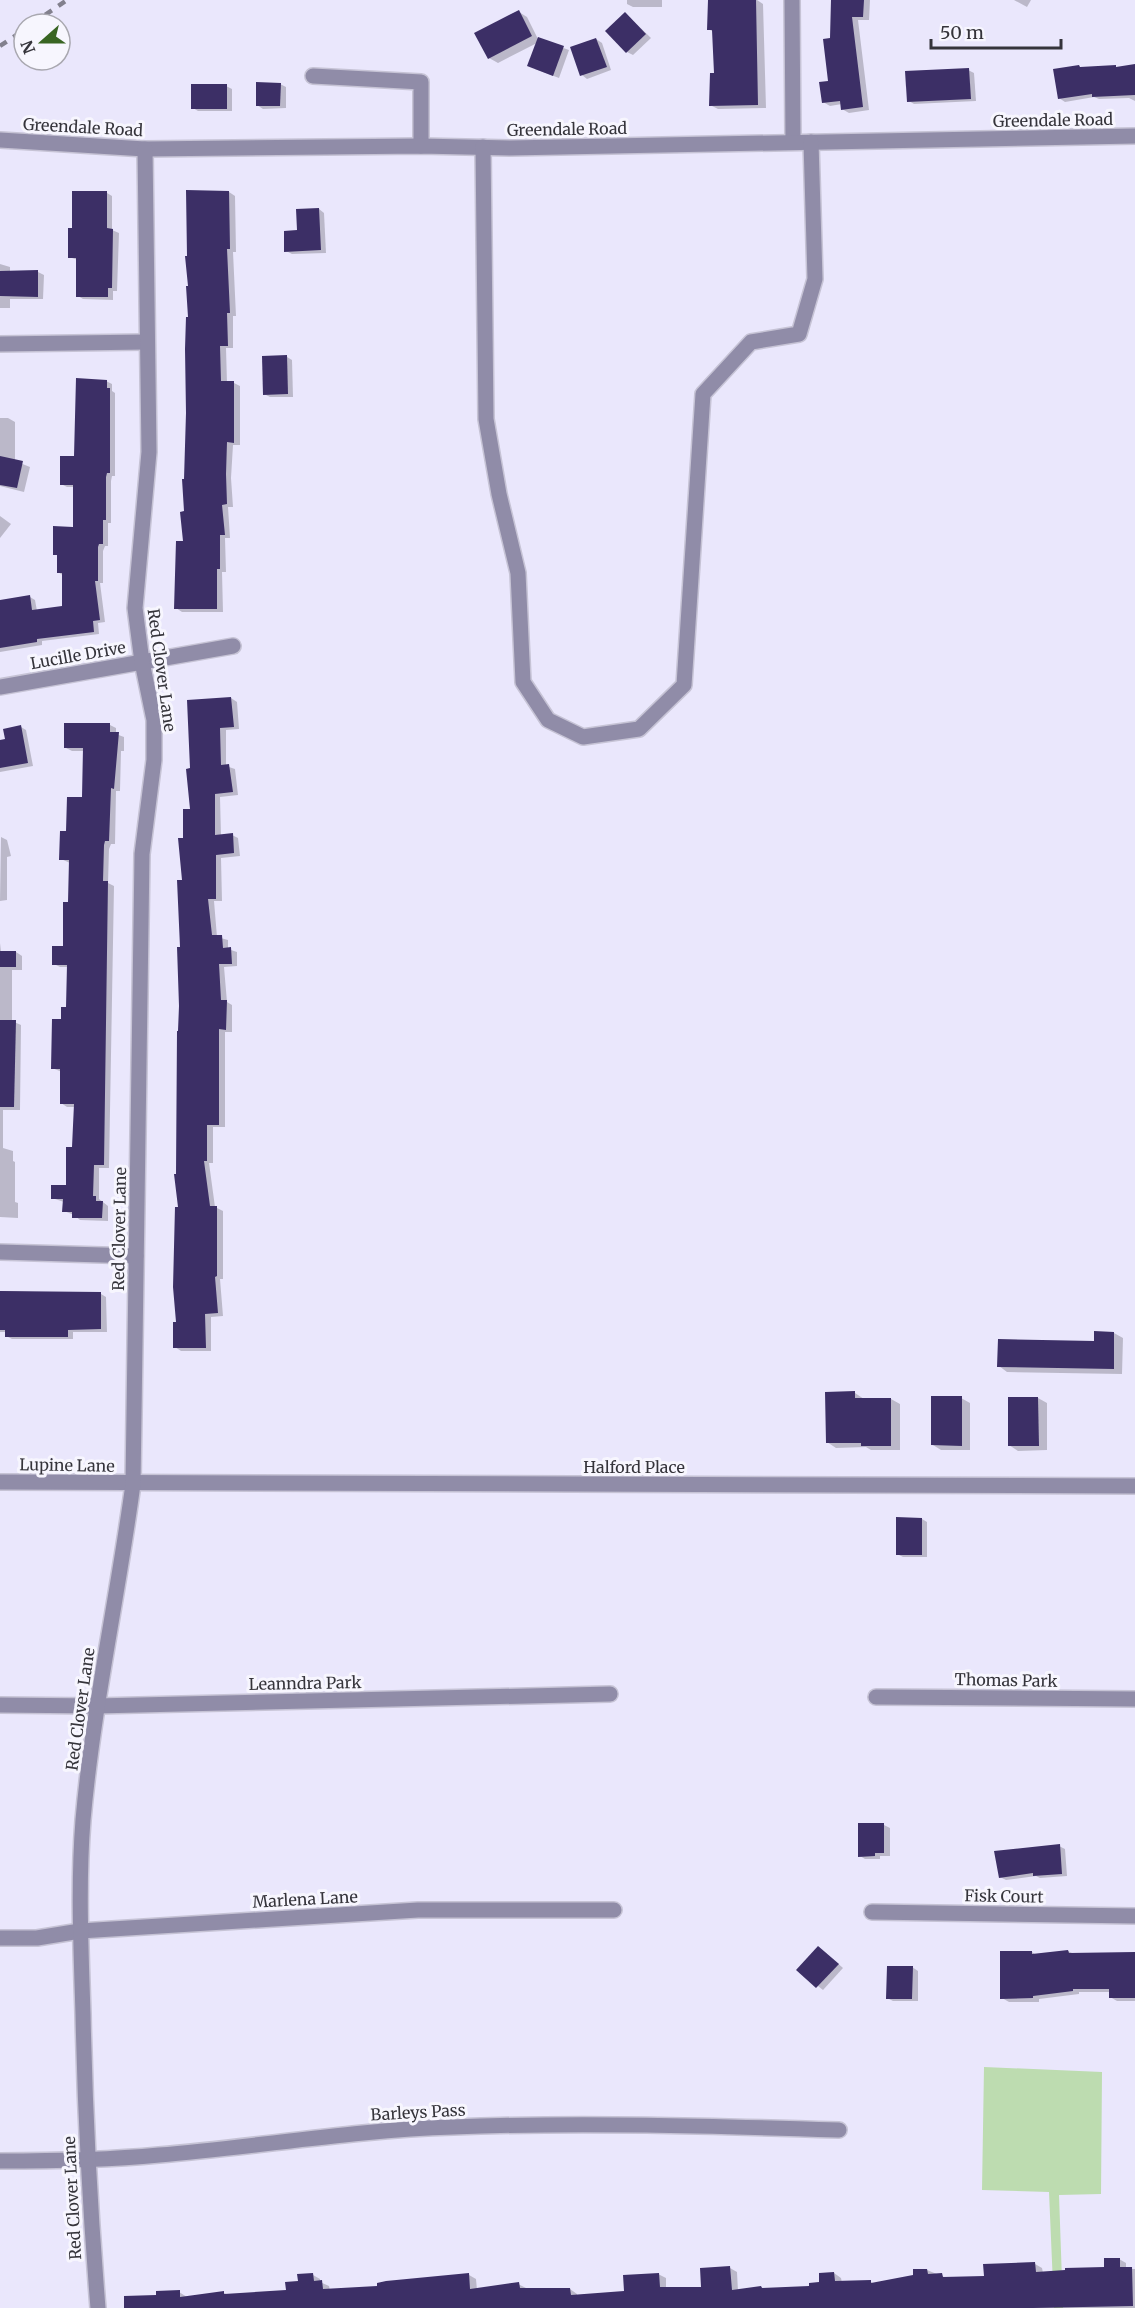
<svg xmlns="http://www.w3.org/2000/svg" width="1135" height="2308" viewBox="0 0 1135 2308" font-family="Merriweather,serif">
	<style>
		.green { fill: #bddcb0 }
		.shadow { fill: #0003 }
		.building { fill: #3c2f66 }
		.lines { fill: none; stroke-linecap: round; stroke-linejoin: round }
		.minor-casing { stroke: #c6c3d5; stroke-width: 18 }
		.minor { stroke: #908ca8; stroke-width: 15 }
		.rail { stroke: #82808d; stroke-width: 4.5; stroke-dasharray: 8 8; stroke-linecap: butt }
		.labels { text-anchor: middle; stroke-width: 6; stroke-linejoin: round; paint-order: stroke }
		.street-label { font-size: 16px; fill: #35343b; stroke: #f7f6fe }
	</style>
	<rect width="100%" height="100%" fill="#eae7fc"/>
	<path class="green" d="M984 2067 1102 2072 1101 2194 1059 2195 1063 2308H1054L1049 2192 982 2190Z"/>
	<g class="shadow">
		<path d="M627 0H662V7H633L627 4Z"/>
		<path d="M709 0H757L763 4 766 108 718 109 710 105 715 74 714 32 708 29Z"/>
		<path d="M833 0H870L869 20H858L869 110 849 113 842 109V104L830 106 823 102 830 82Z"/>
		<path d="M1014 0H1031L1027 7Z"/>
		<path d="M519 12 527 17 538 39 569 50 559 78 535 69 537 43 498 63 489 58Z"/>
		<path d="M626 14 651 38 633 55 627 52Z"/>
		<path d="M596 39 602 43 611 70 587 79 582 75Z"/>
		<path d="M1135 66V101L1129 98 1099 99 1094 97 1065 102 1059 98 1082 68 1116 67 1119 68Z"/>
		<path d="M968 70 974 73 976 101 914 104 909 101Z"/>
		<path d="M280 84 286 87V108L263 109 257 105Z"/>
		<path d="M226 86 232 89V111H198L193 108Z"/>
		<path d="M188 192H229L235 196 236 252H233L236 316H233V348H226L227 383H234L240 386V445H233L231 478 233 507H228L230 538H225L226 572H222L223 612H182L176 608 185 542 186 513 190 288Z"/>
		<path d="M107 193 112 196V230L119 233 117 291H113V300L83 299 78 296V260L69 257 73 230Z"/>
		<path d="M319 209 324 213 326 253 292 254 286 251 299 231Z"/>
		<path d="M0 264 10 267V272H38L44 275 43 299H10V308H0Z"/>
		<path d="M287 357 292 360 293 397H270L264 394Z"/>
		<path d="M106 381 112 384V391L115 393V476H112L111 481V523H108V546H105L103 551V583H100L105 622 98 623 99 634 42 641V645L0 652V606L30 597 35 600 37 611 63 608 64 576 58 572V556L55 554 74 528V487H67L61 484 75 458Z"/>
		<path d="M0 418H8L15 422V461L30 467 24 492 0 486Z"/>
		<path d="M0 516 11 524 0 538Z"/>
		<path d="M231 698 237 702 239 729 226 730V766L235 769 238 795 220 797 221 836 232 835 238 838 240 856 221 858 222 901H214L217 937 228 940V949L237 952V966L224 967 227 1002 232 1005V1032H225V1127H213V1163H209L215 1207 223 1211V1279H220L223 1316 211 1317V1351H181L175 1347 178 1324 180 1208 177 1176 184 839 192 811V770Z"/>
		<path d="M66 725H110L116 728V734L124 737V751H121L120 791H116L115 844H111L109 849 108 883 114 886 109 1168H99V1199L108 1206V1221L80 1220 74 1215 64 1211V1202L52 1198 67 1187 74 1148 75 1107H67L61 1103 62 1072 52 1068 62 1020 68 1009 69 967H60L54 964 64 948 69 903 70 863 61 859 68 832 83 798 85 751H72L66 748Z"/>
		<path d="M21 727 26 730 33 766 0 772V742L7 740Z"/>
		<path d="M1 837 7 840 11 856 7 857V900L0 901Z"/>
		<path d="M0 943 1 952H16L22 956V970H12V1021L21 1025 20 1110H3V1148L13 1151V1161L15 1162V1202L18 1203V1218L0 1217Z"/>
		<path d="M0 1291 101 1294 106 1297 107 1332H73V1339H12L6 1336V1332H0Z"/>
		<path d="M1096 1333H1114L1123 1338 1122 1374 1007 1372 999 1366 1095 1342Z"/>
		<path d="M855 1393 864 1399H891L900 1404V1450H871L866 1447 836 1448 827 1442Z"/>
		<path d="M961 1398 970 1403V1450H941L933 1445Z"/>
		<path d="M1038 1398 1047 1403V1450L1018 1451 1009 1445V1399Z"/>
		<path d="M922 1519 927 1522V1557H903L897 1554Z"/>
		<path d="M860 1825H884L890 1828V1856H880V1859H865L860 1856Z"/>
		<path d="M1059 1846 1065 1849 1067 1876 1040 1878 1036 1876 1006 1880 1000 1877Z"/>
		<path d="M819 1947 843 1968 823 1990 798 1970Z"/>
		<path d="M1068 1951 1074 1954H1135V2001H1117L1110 1997V1992H1079V1994L1039 1999V2002H1009L1002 1998 1032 1952 1036 1955Z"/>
		<path d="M912 1967 918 1971V2001H893L887 1998Z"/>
		<path d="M1119 2259 1126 2263V2269H1135V2308H138L158 2296 179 2292 187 2297 224 2293 228 2295 287 2291 313 2275 320 2279V2282L329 2286 330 2291 379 2288 469 2275 476 2279 477 2290 518 2284 526 2288 570 2289 577 2294V2296L626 2293 658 2274 666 2278V2289H703L730 2268 737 2272 738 2291 761 2287 765 2289 811 2288 821 2284 834 2273 841 2278 842 2283 871 2282 874 2284 915 2277 927 2270 949 2279 986 2278 1035 2264 1042 2268 1043 2273 1105 2269Z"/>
	</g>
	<g class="building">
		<path d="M708 0H756L758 105 709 106 710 73H714L712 30H707Z"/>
		<path d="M831 0H864L863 17H852L863 107 841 110 840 101 822 103 819 82 828 81 823 39 830 38Z"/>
		<path d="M519 10 532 36 488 59 474 33Z"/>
		<path d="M625 12 646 34 626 53 605 31Z"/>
		<path d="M538 37 564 46 553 76 527 66Z"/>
		<path d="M596 38 607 67 580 76 570 47Z"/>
		<path d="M1135 64V95L1092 97V94L1058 99 1053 69 1079 65 1080 67 1116 65V67Z"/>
		<path d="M969 68 971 99 907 102 905 71Z"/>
		<path d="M256 82 281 83 280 106H256Z"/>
		<rect x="191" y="84" width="36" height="25"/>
		<path d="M186 190 229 191 230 249H227L230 313H227L228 346H220L221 381H234V443L227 442 226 474 227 504 222 505 225 535H220V569H217V609H174L176 541H183L180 512 184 511 182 479H184L186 413 185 349 186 317H188L186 286H188L185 256H187Z"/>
		<path d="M72 191H107V228L113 229 112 288H108V297H76V258H68V228H72Z"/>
		<path d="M319 208 321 250 284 252V231L297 230 296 209Z"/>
		<path d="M38 270V297L0 296V271Z"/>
		<path d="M287 355 288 394 263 395 262 356Z"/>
		<path d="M76 378 107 380V388H110V473H107L106 477V520H103V544H99L98 547V581H95L100 620 93 621 94 632 37 639V642L0 648V600L30 595 32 610 62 606V573H57V555H53V526L73 527V485H60V456H74Z"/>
		<path d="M0 456 23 461 17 488 0 485Z"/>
		<path d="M231 697 234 727 220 728 221 765 229 764 233 792 215 794V835L233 833 234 853 216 855V899H208L212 935H222L223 948 231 947 232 964H219L221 1000H227L226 1030 219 1029V1125H207V1161H204L210 1206H217V1276L215 1277 218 1313 205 1314 206 1348H173V1322H176L173 1287 175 1207H178L174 1174H176L177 1031H178L179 1006 177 947H180L177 880H182L178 838H183V809H190L186 769 190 768 187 700Z"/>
		<path d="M64 723H110V732H119L114 789 111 788 109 841H105L104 845 103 881H108L104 1165H94L93 1196H96V1201H103L102 1218H72V1212H62L63 1199H51V1185H66V1147H72L74 1104H60V1069H51L52 1019H61V1007H66L67 965H52V946H63V902H68L69 860H59L60 831H66L67 797H82L83 748H64Z"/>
		<path d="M21 725 28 763 0 768V740L5 739 3 729Z"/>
		<rect x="0" y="951" width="16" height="16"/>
		<path d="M0 1020H16L14 1107H0Z"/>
		<path d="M0 1291 101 1292V1329L68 1330V1337H5V1330H0Z"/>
		<path d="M1094 1331 1114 1332V1369L997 1367 998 1339 1094 1341Z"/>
		<path d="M855 1391V1398H891V1446H861V1443H826L825 1392Z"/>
		<path d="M931 1396H962V1446L931 1445Z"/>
		<path d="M1008 1397H1038L1039 1446H1008Z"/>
		<path d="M896 1517 922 1518V1555H896Z"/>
		<path d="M858 1823H884V1853H875V1856L858 1857Z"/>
		<path d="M1060 1844 1062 1874 1033 1876V1873L999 1878 994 1851Z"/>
		<path d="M818 1946 839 1964 816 1988 796 1970Z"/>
		<path d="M1068 1950 1069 1953 1135 1952V1998H1109V1989H1073V1991L1033 1996V1998L1000 1999V1951H1032V1954Z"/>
		<path d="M887 1966H913L912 1999H886Z"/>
		<path d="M1104 2258H1120V2267H1132L1133 2306 1033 2308H124V2296L156 2295V2291L180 2290V2297L224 2291V2294L286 2290 285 2282 298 2281 297 2274 313 2273 314 2281 322 2280 323 2289 377 2286V2283L386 2281 469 2273 470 2289 519 2282 520 2288H570L571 2295 624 2291 623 2275 659 2273 660 2287H701L700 2268 730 2266 732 2290 761 2286 762 2288 809 2286V2283L819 2282V2273L834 2272 835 2281 871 2280V2283L913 2275V2269H927L928 2274 942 2273 943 2277 984 2276 983 2264 1035 2262 1036 2272 1065 2270V2268L1104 2267Z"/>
	</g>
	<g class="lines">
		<defs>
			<g id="minor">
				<path d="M792 0 793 142"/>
				<path d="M313 76 421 82V146"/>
				<path d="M0 140 145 149 421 146 510 148 1135 136"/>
				<path d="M483 147 486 419 499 494 518 573 523 682 548 720 583 737 639 729 684 685 703 394 751 342 799 334 815 279 811 142"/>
				<path d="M0 344 146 342"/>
				<path d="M0 687 233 646"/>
				<path d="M0 1252 136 1256"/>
				<path d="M0 1482 1135 1486"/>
				<path d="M876 1697 1135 1699"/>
				<path d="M0 1705 96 1706 610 1694"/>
				<path d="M872 1912 1135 1916"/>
				<path d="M0 1938H37L80 1931 418 1910H614"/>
				<path d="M0 2161C53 2161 106 2160 159 2155 257 2147 354 2130 453 2127 582 2122 711 2126 839 2130"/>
				<path d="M98 2308C90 2210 85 2112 83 2014 81 1950 78 1884 83 1820 93 1707 118 1596 133 1484L142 854 154 760V720L142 662 135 608 149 452 145 149"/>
			</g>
		</defs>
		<use href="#minor" class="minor-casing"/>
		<use href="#minor" class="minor"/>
		<g class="rail">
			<path d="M32 24 67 0"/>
			<path d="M0 46 24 30"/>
		</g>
	</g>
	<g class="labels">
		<g class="street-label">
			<text transform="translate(1053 120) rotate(-1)" y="6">Greendale Road</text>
			<text transform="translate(83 127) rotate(3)" y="6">Greendale Road</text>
			<text transform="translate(567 129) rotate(-1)" y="6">Greendale Road</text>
			<text transform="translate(78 655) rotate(-10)" y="6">Lucille Drive</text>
			<text transform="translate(162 670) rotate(82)" y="6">Red Clover Lane</text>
			<text transform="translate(119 1229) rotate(-89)" y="6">Red Clover Lane</text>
			<text transform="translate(67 1465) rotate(1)" y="6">Lupine Lane</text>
			<text x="634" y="1473">Halford Place</text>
			<text transform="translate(1006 1680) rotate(1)" y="6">Thomas Park</text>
			<text transform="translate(305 1683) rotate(-1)" y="6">Leanndra Park</text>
			<text transform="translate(80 1709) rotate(-82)" y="6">Red Clover Lane</text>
			<text transform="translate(1004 1896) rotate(1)" y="6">Fisk Court</text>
			<text transform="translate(305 1899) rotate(-3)" y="6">Marlena Lane</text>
			<text transform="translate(418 2112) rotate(-3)" y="6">Barleys Pass</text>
			<text transform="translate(72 2198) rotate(-93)" y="6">Red Clover Lane</text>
		</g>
	</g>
	<g transform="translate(42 42) rotate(249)"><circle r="28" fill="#f7f6fe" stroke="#a9a8b0" stroke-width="1.5"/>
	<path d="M0-4.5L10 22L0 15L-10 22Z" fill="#396523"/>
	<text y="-9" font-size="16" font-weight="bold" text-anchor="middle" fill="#35343b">N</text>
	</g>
	<path d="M931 39v9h130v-9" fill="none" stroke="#35343b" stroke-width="3"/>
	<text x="940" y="39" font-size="18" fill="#35343b" stroke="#f7f6fe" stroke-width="4.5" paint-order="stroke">50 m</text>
</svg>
